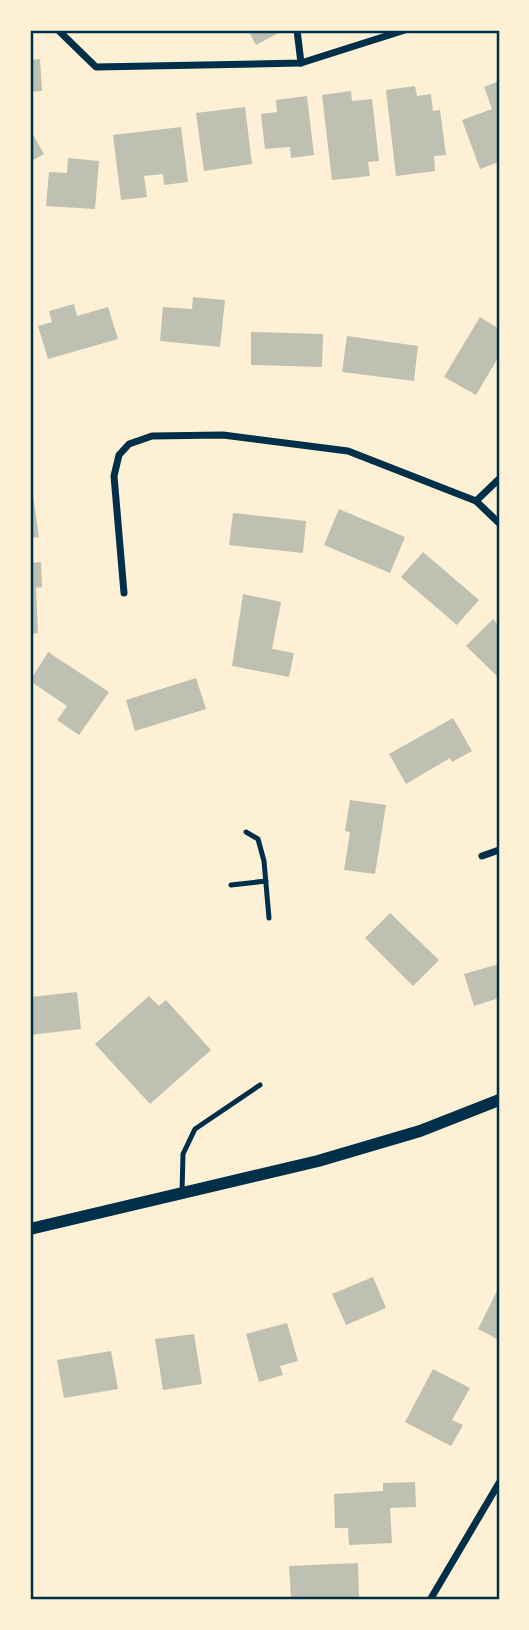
<svg xmlns="http://www.w3.org/2000/svg" width="529" height="1630" viewBox="0 0 529 1630" font-family="'PT Sans',sans-serif">
	<style>
		.building { fill: #bec0b2 }
		.lines { fill: none; stroke-linecap: round; stroke-linejoin: round }
		.service { stroke: #003049; stroke-width: 5 }
		.minor { stroke: #003049; stroke-width: 7 }
		.tertiary { stroke: #003049; stroke-width: 12 }
		.neatline { fill: none; stroke: #003049; stroke-width: 2.5 }
	</style>
	<rect width="100%" height="100%" fill="#fdf0d5"/>
	<g class="building">
		<path d="M248 30H284L256 45Z"/>
		<path d="M40 59 42 91 30 92V60Z"/>
		<path d="M499 81V162L480 169 462 120 492 109 484 87Z"/>
		<path d="M415 86 417 96 431 94 433 111 440 110 446 155 434 156 435 171 396 176 386 90Z"/>
		<path d="M351 91 352 101 372 99 379 161 368 162 370 176 332 180 322 95Z"/>
		<path d="M307 96 314 155 291 158 290 147 265 149 261 114 277 112 276 100Z"/>
		<path d="M245 107 252 164 204 171 196 113Z"/>
		<path d="M181 127 188 182 164 185 163 174 144 176 147 197 121 200 113 135Z"/>
		<path d="M30 129 44 154 30 162Z"/>
		<path d="M68 158 99 161 95 209 46 206 49 172 67 173Z"/>
		<path d="M193 297 225 300 220 347 160 341 163 307 192 309Z"/>
		<path d="M74 304 77 316 108 307 118 339 48 359 38 326 52 322 49 311Z"/>
		<path d="M480 317 499 329V356L476 395 444 377Z"/>
		<path d="M251 332 323 334 322 367 251 365Z"/>
		<path d="M347 336 418 346 414 381 342 372Z"/>
		<path d="M30 475 39 537 30 538Z"/>
		<path d="M339 509 405 537 390 573 324 545Z"/>
		<path d="M233 513 306 521 303 553 229 545Z"/>
		<path d="M423 552 479 600 457 625 401 577Z"/>
		<path d="M41 562 42 587 36 588 38 633 30 634V563Z"/>
		<path d="M243 594 281 602 272 649 294 653 289 677 232 666Z"/>
		<path d="M493 619 499 626V678L466 646Z"/>
		<path d="M48 652 109 692 79 735 57 720 67 706 30 681Z"/>
		<path d="M196 678 206 709 135 731 126 700Z"/>
		<path d="M453 718 472 751 452 762 450 758 406 784 389 754Z"/>
		<path d="M350 800 386 805 375 874 344 870 350 832 345 831Z"/>
		<path d="M390 913 439 960 413 986 365 938Z"/>
		<path d="M499 964V998L474 1006 464 974Z"/>
		<path d="M77 992 81 1029 30 1035V997Z"/>
		<path d="M149 996 159 1006 166 1000 211 1050 150 1104 95 1044Z"/>
		<path d="M373 1277 386 1308 346 1325 332 1294Z"/>
		<path d="M499 1287V1340L478 1329Z"/>
		<path d="M287 1323 298 1361 280 1366 283 1375 259 1382 246 1334Z"/>
		<path d="M194 1334 202 1384 163 1390 155 1339Z"/>
		<path d="M111 1351 118 1389 64 1398 57 1360Z"/>
		<path d="M433 1369 470 1388 452 1420 463 1425 451 1446 405 1422Z"/>
		<path d="M415 1482 416 1507 390 1508 392 1543 349 1545 348 1528H335L334 1494 383 1491V1483Z"/>
		<path d="M358 1563 359 1597 291 1599 289 1566Z"/>
	</g>
	<g class="lines">
		<g class="service">
			<path d="M246 832 258 839 264 861 269 918"/>
			<path d="M231 885 266 881"/>
			<path d="M182 1192 183 1154 195 1129 260 1085"/>
		</g>
		<g class="minor">
			<path d="M58 30 96 67 301 63 405 30"/>
			<path d="M297 30 301 63"/>
			<path d="M476 501 499 479"/>
			<path d="M124 593 114 476 119 455 129 444 152 436 223 435 348 451 476 501 499 523"/>
			<path d="M482 856 499 850"/>
			<path d="M430 1600 499 1483"/>
		</g>
		<path class="tertiary" d="M30 1229 318 1161 420 1131 499 1100"/>
	</g>
	<rect width="529" height="1630" fill="none" stroke="#fdf0d5" stroke-width="63"/>
	<rect x="32" y="32" width="466" height="1566" class="neatline"/>
</svg>
